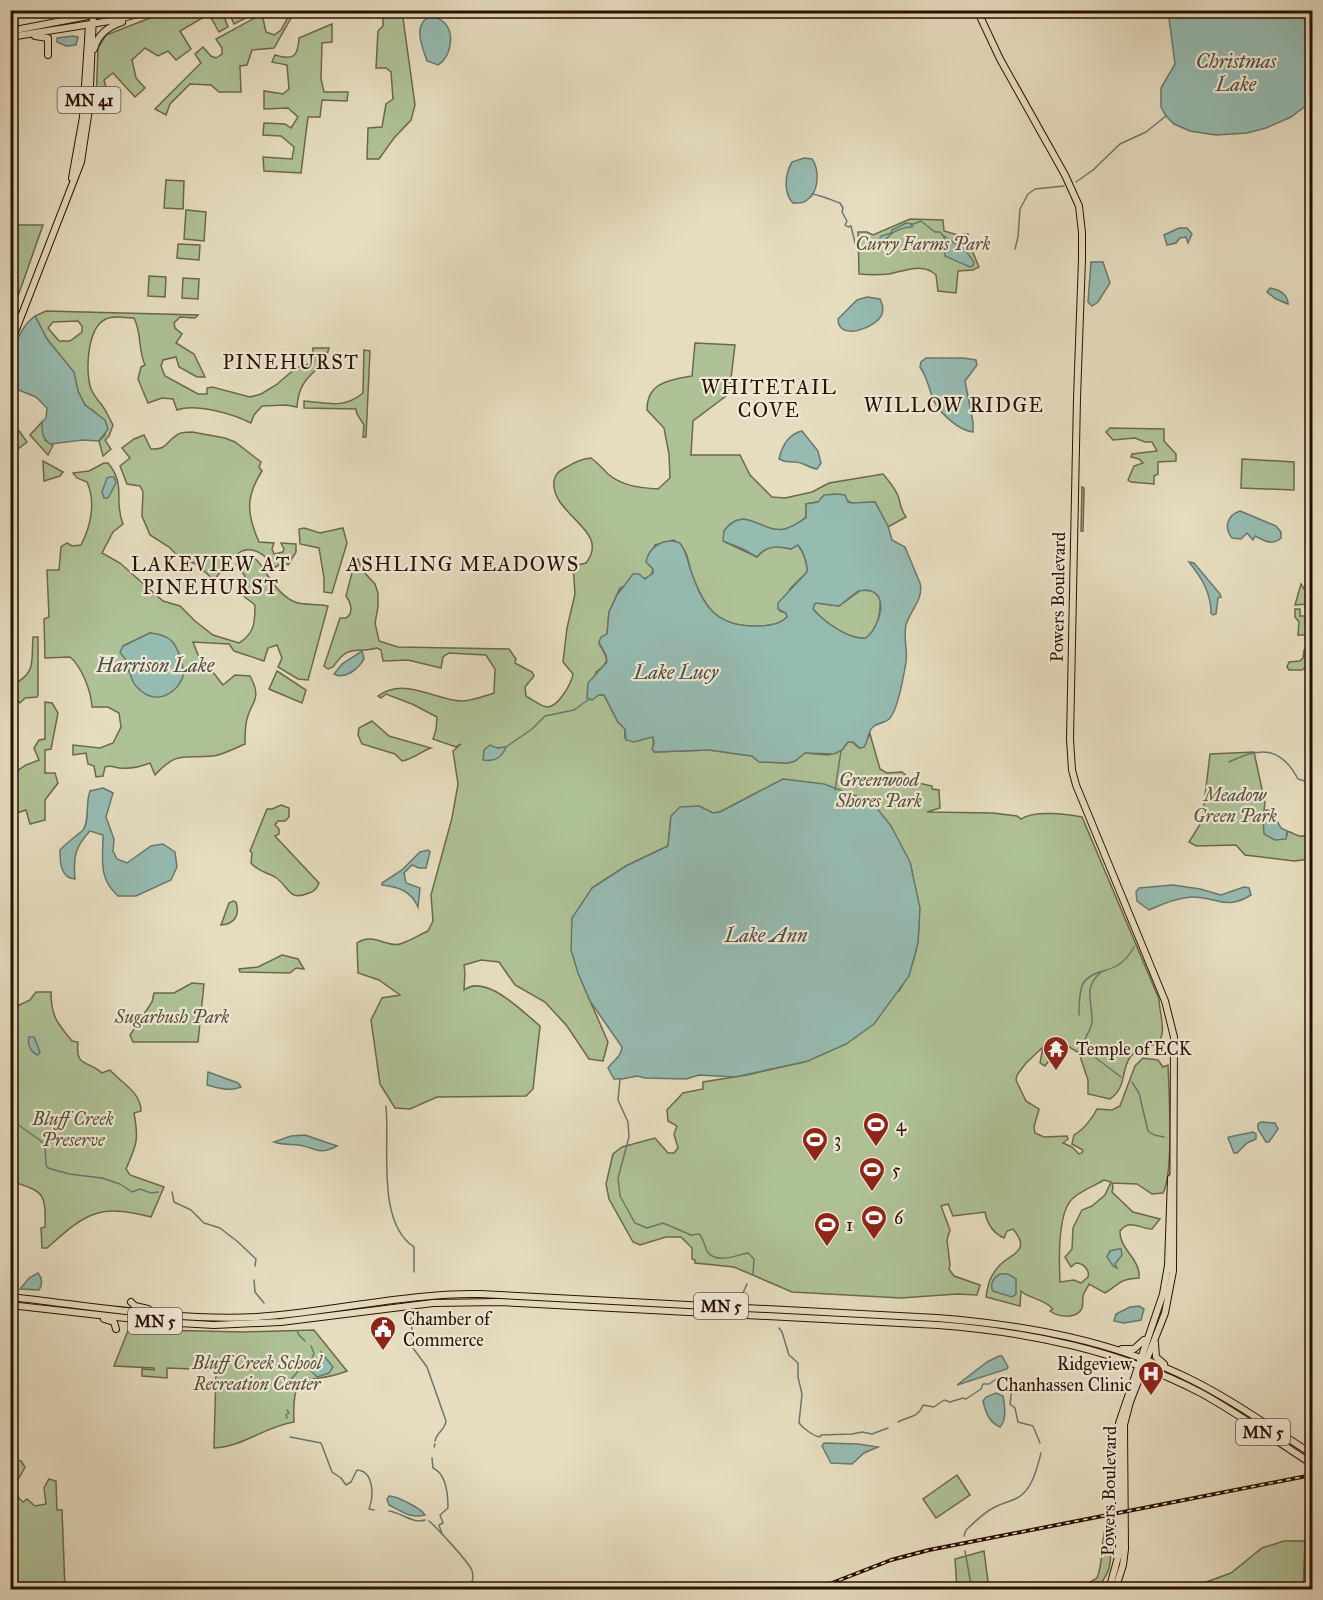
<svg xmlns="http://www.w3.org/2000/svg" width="1323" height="1600" viewBox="0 0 1323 1600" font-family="'IM FELL Great Primer',serif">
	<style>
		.green { fill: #afc297; stroke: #6c684c; stroke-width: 1.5; fill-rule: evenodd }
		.water { fill: #96bcb2; stroke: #6a776c; stroke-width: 1.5; fill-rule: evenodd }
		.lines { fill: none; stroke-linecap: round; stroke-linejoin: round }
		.stream { stroke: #6a776c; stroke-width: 1.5 }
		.major-casing { stroke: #280f02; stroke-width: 8 }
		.major { stroke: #e6ddc0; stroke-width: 6 }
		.rail-casing { stroke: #280f02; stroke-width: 4 }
		.rail { stroke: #efe9d6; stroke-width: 1.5; stroke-dasharray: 4.5; stroke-linecap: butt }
		.labels { text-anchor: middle; stroke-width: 4.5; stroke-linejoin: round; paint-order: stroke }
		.shield { fill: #efe9d6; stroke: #645042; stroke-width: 1.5 }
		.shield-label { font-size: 16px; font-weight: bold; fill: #280f02 }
		.park-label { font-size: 18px; font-style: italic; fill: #574e36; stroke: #efe9d6 }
		.street-label { font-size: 18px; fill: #280f02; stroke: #efe9d6 }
		.poi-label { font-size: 18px; fill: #280f02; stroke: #efe9d6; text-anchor: start }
		.water-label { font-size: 20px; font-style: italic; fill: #4e4c40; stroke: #efe9d6 }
		.neighbourhood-label { font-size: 20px; letter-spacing: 1.5px; fill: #280f02; stroke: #efe9d6 }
	</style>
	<rect width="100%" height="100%" fill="#e6ddc0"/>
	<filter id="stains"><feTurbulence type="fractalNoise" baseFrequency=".00333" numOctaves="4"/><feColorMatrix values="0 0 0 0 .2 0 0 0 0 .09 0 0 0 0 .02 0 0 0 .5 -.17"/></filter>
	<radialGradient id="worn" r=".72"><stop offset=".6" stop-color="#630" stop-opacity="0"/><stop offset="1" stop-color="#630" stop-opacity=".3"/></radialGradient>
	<g class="green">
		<path d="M168 11H222L228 27 219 32 209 14 180 31 191 49 176 60 168 51 158 56 145 48 132 60 136 78 145 88 135 97 113 73 104 80 107 91 96 102 98 48 106 35Z"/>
		<path d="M240 11V10L259 11 234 24 231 17Z"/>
		<path d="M281 11H295L274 48 252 50 247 65 240 66 241 92H219L211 85 190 84 170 104 166 115 155 109 201 63 195 54 203 47 211 56 216 58 222 54V48L216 39 262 14 266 32 274 35 281 30 287 19Z"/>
		<path d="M379 11H402L415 105 411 120 394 138 379 159H367L368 128 382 127 386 104 393 99 391 72 386 68H376L378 31 383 26V17Z"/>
		<path d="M332 24V42L322 43 321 79 324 92H348L347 101 322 100 320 117H308L301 173 264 171 263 157 292 159 294 147 281 136 263 135 264 123 285 124 291 128 298 117 288 108 264 109V91L283 94 289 89 287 65 272 62 275 55C294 61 298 56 299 38Z"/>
		<path d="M166 180 184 181 183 209 164 208Z"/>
		<path d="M186 210 206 212 204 241 184 239Z"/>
		<path d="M910 219 943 220 944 231 958 235 968 234 969 243 979 267 973 270 958 271 956 293 938 291 936 275C923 262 905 271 889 274 879 275 869 275 859 274L858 232H867L873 235Z"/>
		<path d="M11 225H43L11 316 10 225Z"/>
		<path d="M178 244 200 245 199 260 177 258Z"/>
		<path d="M149 276 166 277 165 297 148 296Z"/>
		<path d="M183 278 199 279 198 299 182 298Z"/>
		<path d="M46 311 198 315 195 318 180 317 174 323 175 328 182 334 176 343 194 354 205 377H197L179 367 176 357 163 360 161 366 165 376 198 394H207V388L212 387 250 397 261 394 276 385 296 368 312 363 313 348H329C324 374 299 371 297 407L286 405 262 406 254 415 251 423C233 414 196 403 177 410L173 399 162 398 148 403 138 379 141 367 145 365C138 350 142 334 134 318 125 318 114 315 106 319 87 327 85 372 91 389 94 396 97 399 101 404 106 410 109 418 113 425L109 436 105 440 111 449 103 456 99 441 105 435 96 413 85 405 78 391 73 372 47 339 35 316ZM78 321 82 326V332L70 341H59L48 328 53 322Z"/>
		<path d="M695 343 735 345 730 386 726 396 693 421 691 455H740L750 475 772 497 785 498 812 492 829 483 883 474C889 481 897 490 899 499 901 507 901 510 906 517L888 527 875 502 852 503 833 494 818 502 806 504V517C800 522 792 527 785 529 761 535 745 503 724 531L725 542 757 557C767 545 776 546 791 549L798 545C803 552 808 564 807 572L790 589 780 611 786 613 787 617C780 625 767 626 757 626 716 627 704 607 691 572 689 565 688 555 684 550 682 547 677 543 674 540L655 545 647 562 653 569 651 576 620 588 609 612 607 634 599 644C608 658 611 662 596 672L599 695H604L618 722 625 729V738L653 737 654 752 709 750 752 756 760 762 788 763 795 761 805 753 828 755 842 750 848 742H852L859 748 863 747 870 734 880 769 887 773 902 772 914 782 932 786V789L939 790 940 808 927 812 993 813 1017 816 1021 819C1034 810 1066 814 1082 817L1159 999C1159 1012 1168 1034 1157 1044 1110 1052 1135 1082 1110 1099L1088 1094V1080L1079 1053 1066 1045 1058 1048 1045 1066 1040 1063 1043 1047 1026 1063 1017 1075 1016 1080 1026 1101 1039 1109 1034 1127 1035 1133 1044 1137 1067 1136 1068 1139 1063 1143 1072 1147 1079 1154 1082 1153 1083 1150 1072 1144 1074 1135C1083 1130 1092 1119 1097 1109L1112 1110 1120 1106 1135 1066 1143 1058 1158 1060 1163 1067 1168 1065C1169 1092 1174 1172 1163 1193L1152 1194 1137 1184 1112 1183 1113 1187 1112 1192 1133 1212 1160 1219 1152 1229C1139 1229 1130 1218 1120 1231 1119 1249 1141 1259 1139 1278 1117 1280 1123 1282 1105 1293L1089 1284C1088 1287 1084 1292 1083 1296 1082 1301 1084 1306 1081 1310 1074 1320 1057 1316 1050 1311L1053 1309C1041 1297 1031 1300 1021 1291L1020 1306 986 1297C988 1284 990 1276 999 1266 1011 1253 1032 1252 1013 1229L1007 1231 1004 1238C993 1233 987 1223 985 1212L953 1216 948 1204 941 1206 950 1230 947 1240 950 1265 949 1269 954 1276 980 1285 977 1295 957 1294 901 1298 792 1292 734 1267 695 1263V1260L692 1259V1248L681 1237H666L640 1245 633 1242 609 1199 606 1184 613 1154 622 1147 655 1138 668 1153H674L678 1148 674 1134 677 1126 668 1121 667 1110 683 1093 703 1089V1082L747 1075 808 1061 896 991H899C927 946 920 911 910 862L783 779 720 812 713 813 699 806 671 816 668 846 626 866 592 888 578 973 608 1042 603 1061 589 1059 567 1026 545 1002 515 985 499 962 481 960 464 965 465 973 464 990C486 973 524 1013 540 1026L533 1089 526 1096 437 1097 410 1109 395 1108 380 1084 371 1020 382 998 400 995 379 980 358 973 357 943C373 932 387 948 400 944 410 941 419 935 428 931L433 921 431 895 452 818 458 784 453 751 461 744 456 747 433 739 436 730 437 717 412 704 386 694 381 698 378 696C404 677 433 699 461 701 472 701 484 696 494 693L495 669 486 655 449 653 443 657 441 668 408 660 383 661 381 650 377 648C355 654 349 643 333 667L328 669 324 666 340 618H346C354 613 351 603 346 596L355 561 358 559 362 570 375 584 378 593V607L375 623 379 641 398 647 509 649 516 659 515 663 532 672 534 676 525 687 526 696C532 699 541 707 548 707 558 706 569 687 572 678L573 674 563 662 567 628 575 594 573 566 586 563C612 530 550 515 554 481 555 474 559 471 565 468 574 463 580 459 591 458 598 463 602 468 608 474 622 486 640 488 658 489L670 478 669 454 664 428 647 410C647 382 670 380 692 376ZM1104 1180 1111 1182 1105 1195 1092 1206 1082 1210 1073 1228 1072 1249 1065 1257 1071 1267 1076 1263C1083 1263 1090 1270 1088 1277L1081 1283 1074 1280 1060 1282C1059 1262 1057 1214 1072 1199 1080 1191 1094 1186 1104 1180Z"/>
		<path d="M364 350 370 351 366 437H363L364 425 357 414 356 409 304 408V401C328 403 344 409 363 393Z"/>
		<path d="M42 422 45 440 53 445 48 455 30 435Z"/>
		<path d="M11 425 20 432 27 442 11 454Z"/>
		<path d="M1110 428 1164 429V441L1176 454V461L1158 462V474L1154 476V484L1131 482 1128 480 1134 466 1143 463 1139 459 1131 457 1132 454 1157 451 1152 442H1145L1135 438 1113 440 1106 432Z"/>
		<path d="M192 432 225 438 235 442 261 462 259 467 262 471C245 497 247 515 259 542L274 543 272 549 274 554 283 552 284 549 281 543 296 544V552L288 565 284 562 272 569C268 554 251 544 237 554 228 560 221 572 214 580L196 564 180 558 169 547 150 535 142 516 143 492 140 486 127 484 120 466 130 458 122 448 134 439 144 435 151 449C168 450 165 442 177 435 180 432 187 432 192 432Z"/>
		<path d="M1242 459 1294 462V490L1241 488Z"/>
		<path d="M43 461 63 472 60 476 44 481Z"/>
		<path d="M104 463H108C127 486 113 500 123 524L113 532 102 553 120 563 163 601 180 606 195 621 213 635 239 643C255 633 255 622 255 605L237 591 243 584 242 582 245 576 236 564C254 547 259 563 268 576 274 585 284 598 295 602 305 606 317 603 328 606L308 680 298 679 278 667 282 658 277 645 268 648 264 661 234 651 229 644 193 642 202 665 212 671 223 685 235 675 250 676C264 701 249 702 246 724 245 731 245 738 245 744 235 748 223 755 213 756 184 759 178 750 155 775L150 763C140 767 130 769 120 768 113 767 111 765 105 767L103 776 96 777 94 766 88 764 86 753 73 755V745L100 748 113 743 121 727 119 713 108 707H92C91 691 82 667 70 657L45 658 44 619 49 617 47 570H59L61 547 67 543 72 546 81 545C91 526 96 502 87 482L77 478 73 473 89 471ZM150 633C174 635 182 653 183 675L129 672 123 646Z"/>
		<path d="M1082 487 1084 488V492L1083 531H1081Z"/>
		<path d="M304 528 320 533 343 528 347 543 332 593 324 592V578L319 548 300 544 299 529Z"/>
		<path d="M1301 584 1304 589 1312 587V593H1307L1305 597 1308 604 1295 605Z"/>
		<path d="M861 590 872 591 880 597C881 612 878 629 866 638 848 640 824 622 813 609L814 605 816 603 839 606Z"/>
		<path d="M1295 609H1300V616H1312V625L1310 628 1312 635H1298L1299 622 1295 617Z"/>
		<path d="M33 637H38V695L37 697 25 698 20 703 14 696H11V686C37 672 31 664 33 637Z"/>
		<path d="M1312 648V669L1306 667 1302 670H1289L1287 667 1289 662 1300 661 1303 658 1304 650Z"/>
		<path d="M277 671 306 690 302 703 269 689Z"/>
		<path d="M45 702 52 703 58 713 51 749 45 750V773H55L58 783 45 800V820L30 824 26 810 11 815 10 806 13 802 11 796V775L26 765 39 760 34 748 39 740 45 739Z"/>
		<path d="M372 721 389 736 431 748C420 752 413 759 402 761L395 754 362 744 358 735 359 728Z"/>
		<path d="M1254 752 1265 803 1263 818 1287 835V831C1299 835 1299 840 1312 832V855L1303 860 1294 861 1245 855 1236 845 1196 846 1189 842 1202 821 1210 754Z"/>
		<path d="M281 805 289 808V817L285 821H278L275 825 279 829V834L275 836 319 883C317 888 315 891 309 893 288 902 290 887 275 877 266 872 257 871 251 863L252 853 250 851 267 809H272Z"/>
		<path d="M233 901 236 902C240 915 235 924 221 925L229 903Z"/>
		<path d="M282 955 298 959 304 969 296 968 290 973 240 972 239 969 258 967Z"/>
		<path d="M192 983 204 984 198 1042H133L130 1035 152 1002 154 993H174Z"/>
		<path d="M36 992H51C51 1016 57 1023 72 1041L78 1042C75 1068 88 1060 102 1073L110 1070C121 1083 141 1092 141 1111L134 1113C139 1140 137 1144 126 1169L130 1175 164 1187 151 1217C98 1203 85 1214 47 1248H42L41 1228 45 1227C46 1191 43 1192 11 1181L12 1056 11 1009 30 1000Z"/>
		<path d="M132 1326 160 1330 242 1332 314 1330 347 1371C309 1387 291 1365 294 1422 266 1426 243 1447 214 1448L216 1370 167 1368V1378L142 1376V1369L154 1370V1368L114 1366 129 1328Z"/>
		<path d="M11 1458 21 1461 25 1467C19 1481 6 1488 23 1502L27 1499 35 1506 46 1504 44 1488 49 1479 56 1481 57 1510H62L65 1589H11Z"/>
		<path d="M957 1475 970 1495 936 1518 923 1499Z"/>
		<path d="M1114 1524C1112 1538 1112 1554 1109 1568 1107 1576 1101 1582 1099 1589H1079L1097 1578C1104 1561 1100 1543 1106 1526Z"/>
		<path d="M1284 1541H1305L1303 1589 1184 1590 1231 1573 1262 1548Z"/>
		<path d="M984 1551 988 1581 991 1589H957L955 1559Z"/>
	</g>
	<g class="water">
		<path d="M1168 11H1312V101L1291 117 1266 128 1247 133 1216 135 1190 131 1174 124 1166 116 1161 107V88L1175 64Z"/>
		<path d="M431 16C435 17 438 18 441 20 456 30 452 56 438 65L427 61C422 46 412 24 431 16Z"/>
		<path d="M73 36 78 37 76 45 66 46 57 42V38Z"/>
		<path d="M804 158 812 159C820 170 819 192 807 200 803 204 798 203 793 203 783 193 785 174 792 162Z"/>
		<path d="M906 223 912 224V227C898 228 889 233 882 245H877L881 236 891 233 892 230Z"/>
		<path d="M1179 228H1187L1192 234 1188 243 1186 237 1180 238 1176 243 1167 245 1164 235Z"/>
		<path d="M944 236 965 250 974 262 973 266 970 267 945 256Z"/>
		<path d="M1091 262H1103L1110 283 1098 302 1092 306 1088 302Z"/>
		<path d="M1270 288C1278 289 1288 294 1288 304L1276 299 1267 292Z"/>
		<path d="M867 297 880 299C882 304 884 308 882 314 877 328 838 342 838 319L857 300Z"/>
		<path d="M35 316 47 339 74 372 78 391 85 405 105 420 108 429 99 441 83 440 50 444C42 438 42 432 42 422L46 418 47 408 36 397 11 387C10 363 14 331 35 316Z"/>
		<path d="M926 358H963L976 360 977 365 965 381 973 422V432C960 431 942 415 935 403 929 391 928 378 920 367L921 362Z"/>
		<path d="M802 431 818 451 821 463 817 469C809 468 803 462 795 462 788 461 786 463 779 459 782 446 789 434 802 431Z"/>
		<path d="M110 477H114L116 483 108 498H104L102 492 107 478Z"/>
		<path d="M838 494 845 495 848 502 852 503 875 502 888 526 892 540 905 547 920 583C924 600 910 610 906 625 903 637 908 650 906 662 904 674 898 711 889 719 885 723 877 723 873 727 867 732 869 741 864 747L860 748 853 742H848L842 750 834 754 805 753 795 761 788 763 759 762 752 756 709 750 654 752 652 749 654 743 653 737 634 742 626 740 625 729 618 722 604 695H599L592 700 587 698 588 683 607 662 606 655 599 642 601 637 607 634 609 612 617 595 633 574H639L645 579 653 573V569L646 562C649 546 665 537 680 543 686 551 687 559 690 568 702 605 715 627 757 626 767 626 780 625 787 617L786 613 778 609V603L807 572C808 564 803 551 798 545L791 549C777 546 766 545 757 557L743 549 723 541 724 531C745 503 761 534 785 529 792 527 800 522 806 518V504L818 502 824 495ZM867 590C891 593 879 628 866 638 849 640 824 622 813 609L814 605 816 603 839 606 858 591Z"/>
		<path d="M1240 511 1276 526 1281 532V538C1272 546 1265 541 1255 536L1253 540 1247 533 1241 539 1232 538C1223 527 1228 515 1240 511Z"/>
		<path d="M1189 562 1194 563 1220 594 1221 597 1218 598 1216 614 1213 615 1211 613C1211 592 1201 577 1189 562Z"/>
		<path d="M150 633C171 635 177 643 181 662 183 666 184 671 183 676 182 681 179 684 176 688 163 701 148 700 136 686 129 678 130 668 126 660 124 657 122 655 120 652L123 646Z"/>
		<path d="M362 651 364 659C358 669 345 680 334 674L342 664Z"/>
		<path d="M490 745 497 748 506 747C502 757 494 762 483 760L484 750Z"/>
		<path d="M783 779 824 784 872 802 891 826 910 862 920 908 918 943 909 976 874 1024 846 1044 808 1061 735 1077 699 1075 686 1079 645 1078 637 1076 622 1079H614L608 1068C613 1060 621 1058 622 1047L590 1001 578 973 571 950 572 918 592 888 626 866 668 846 671 816 680 807 699 806 713 813 720 812Z"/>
		<path d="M103 788 113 793 106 817 114 839 113 851 117 859 127 863 151 846 163 844 175 852 177 867 171 880 136 896H118C98 878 103 860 103 835L90 831C75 847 73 857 75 879 60 878 60 861 60 850 65 844 79 834 83 830 90 821 85 803 90 791Z"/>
		<path d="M1266 810H1271L1281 828 1287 831 1286 839 1275 840 1264 834 1263 818Z"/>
		<path d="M428 850 430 852 426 868H419L412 865 404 873 406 883 420 888 418 907C411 891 399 887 382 885V883L402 870 420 852Z"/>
		<path d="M1173 885 1200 889 1221 895 1244 887 1249 888 1251 895C1226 911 1215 896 1191 897 1176 898 1162 904 1149 910L1137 901 1136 892 1139 888Z"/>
		<path d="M29 1037H34L40 1052 38 1055C31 1053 27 1044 29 1037Z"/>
		<path d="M208 1072 238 1083 241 1087C229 1092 219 1088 207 1085Z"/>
		<path d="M1261 1122 1275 1123 1278 1129 1269 1142H1266L1258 1129V1124Z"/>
		<path d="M1253 1132 1256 1134V1139L1247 1143 1237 1153H1234L1228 1138 1229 1137Z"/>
		<path d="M305 1135 337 1146C318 1156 317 1148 299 1145 291 1144 283 1145 274 1142L291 1136Z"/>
		<path d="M1118 1249H1121L1122 1255 1115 1264 1117 1268 1113 1266 1107 1257 1110 1251Z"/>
		<path d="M38 1273C43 1279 43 1284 39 1290L20 1289 29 1278Z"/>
		<path d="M1000 1274H1008L1016 1279V1294L1012 1297 993 1291C989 1285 994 1277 1000 1274Z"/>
		<path d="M1139 1306 1144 1309 1141 1320 1124 1323 1114 1321 1116 1314 1130 1307Z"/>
		<path d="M321 1352 333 1367 329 1373 317 1377 311 1371 319 1361Z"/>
		<path d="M999 1356H1002L1008 1367 1007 1369 957 1385 987 1362Z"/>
		<path d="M996 1393 1003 1396C1005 1406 1007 1420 1000 1427 990 1423 985 1411 983 1401L986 1397Z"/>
		<path d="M824 1443 858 1444 878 1447 864 1453 852 1464 831 1463 822 1446Z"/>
		<path d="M389 1496C397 1496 422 1509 425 1515 410 1519 402 1511 389 1505L387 1499Z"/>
	</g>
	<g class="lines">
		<g class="stream">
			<path d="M1076 182 1093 170 1120 144 1146 132 1166 116"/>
			<path d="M812 194C820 195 831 200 840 203L843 208 842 212 847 221 845 225 848 227 851 226 856 247 862 248"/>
			<path d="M911 225 921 221 935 232H940L944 237"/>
			<path d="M1015 249 1018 237 1020 209 1028 194 1035 189 1064 186"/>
			<path d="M506 747 532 729 545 716 574 710 588 700"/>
			<path d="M1229 762C1260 746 1281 747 1298 779L1312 783"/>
			<path d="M835 790 841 751"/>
			<path d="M1101 972C1082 989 1093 1001 1092 1022 1091 1032 1083 1036 1084 1049L1121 1077"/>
			<path d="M1079 1015C1079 1005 1079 995 1082 986 1088 971 1106 973 1118 965 1125 961 1130 954 1134 947"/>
			<path d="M620 1079 618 1100 628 1122 629 1137 618 1178 620 1196 635 1223 647 1228 663 1223 691 1235 699 1234C704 1239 704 1245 707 1251 716 1265 736 1255 748 1253L754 1259 753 1274"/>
			<path d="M1132 1082 1139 1093 1148 1131 1154 1135 1164 1137"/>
			<path d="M386 1106C390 1146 376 1222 414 1247V1272"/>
			<path d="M10 1119 41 1141 45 1146 46 1165 48 1168 69 1174 102 1178 120 1184 132 1192 140 1189 151 1193 158 1192"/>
			<path d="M172 1192 174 1202 191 1210 204 1223 220 1228 238 1242 256 1259 255 1266"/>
			<path d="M254 1280 255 1292 264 1303"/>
			<path d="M743 1293 747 1284"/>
			<path d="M411 1318 413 1348 427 1367 446 1421C445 1430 436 1433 435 1441"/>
			<path d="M779 1328 782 1332 789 1355 798 1363V1377L802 1394 799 1423C803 1428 813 1436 820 1437L821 1435 852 1434 862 1432 872 1434 888 1428"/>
			<path d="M297 1331 299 1335 305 1341"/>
			<path d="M284 1387C291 1379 298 1372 304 1364L311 1362 314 1353 311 1346"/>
			<path d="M287 1418 286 1415 289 1413 287 1410"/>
			<path d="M898 1422C909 1416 918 1418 923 1405L934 1407 944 1400 950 1402 963 1398 966 1399 981 1389 983 1384H989L998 1378H1010L1013 1380 1010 1404 1015 1408 1018 1422 1033 1426 1040 1443"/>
			<path d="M290 1437 321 1443 332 1472 341 1478 346 1485 351 1482 357 1470C374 1471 374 1496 369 1509L374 1510"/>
			<path d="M434 1447 435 1444"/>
			<path d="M432 1458 433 1468C447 1474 448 1495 448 1508L440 1515 443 1523 439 1525 442 1534"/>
			<path d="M389 1511C402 1513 413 1524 425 1520"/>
			<path d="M429 1521C434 1525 471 1564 472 1571 474 1577 472 1584 469 1590"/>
			<path d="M964 1536 966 1530C975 1522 984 1512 995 1507 1002 1503 1010 1502 1017 1498 1032 1491 1037 1468 1041 1453"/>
			<path d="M965 1551 972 1590"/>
		</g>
		<defs>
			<g id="major">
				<path d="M977 10 1000 59 1065 175 1079 206 1082 233V259L1077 398 1070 739 1072 770 1076 785 1165 1001 1174 1037 1173 1271 1165 1313 1130 1402 1124 1425 1125 1549 1123 1565 1115 1590"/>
				<path d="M10 31 119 10"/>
				<path d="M35 36 48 38V55"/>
				<path d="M10 37 116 20 151 10"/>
				<path d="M94 49C98 34 108 27 122 22"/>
				<path d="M72 178 83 117 89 25"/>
				<path d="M10 345 81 162 89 109 93 15"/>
				<path d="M10 1297C92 1306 175 1321 257 1317 332 1312 405 1293 480 1294L937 1318C1025 1325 1112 1340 1192 1380 1234 1401 1273 1429 1312 1454"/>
				<path d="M131 1302 135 1306 148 1309"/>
				<path d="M10 1305 161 1322 214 1325 281 1322 433 1303 499 1302 938 1325C1029 1332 1119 1350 1201 1393 1239 1414 1275 1440 1312 1464"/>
				<path d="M104 1319 114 1322 116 1329"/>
				<path d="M1155 1343 1156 1357 1164 1364"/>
				<path d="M1122 1349H1134L1144 1340"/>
				<path d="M1109 1590 1119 1553V1423L1163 1294 1168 1265 1171 1178"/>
			</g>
		</defs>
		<use href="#major" class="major-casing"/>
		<use href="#major" class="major"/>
		<defs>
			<path id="rail" d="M814 1590 891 1560 929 1550 1312 1475"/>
		</defs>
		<use href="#rail" class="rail-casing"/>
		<use href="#rail" class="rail"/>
	</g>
	<defs>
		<symbol id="temple-pin" viewBox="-11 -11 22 30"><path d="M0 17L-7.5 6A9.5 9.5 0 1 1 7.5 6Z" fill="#8f2418" stroke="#efe9d6"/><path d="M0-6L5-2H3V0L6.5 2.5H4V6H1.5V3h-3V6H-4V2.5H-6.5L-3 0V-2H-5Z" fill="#fff"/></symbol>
		<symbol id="stadium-pin" viewBox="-11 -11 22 30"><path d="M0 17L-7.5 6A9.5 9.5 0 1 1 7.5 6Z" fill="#8f2418" stroke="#efe9d6"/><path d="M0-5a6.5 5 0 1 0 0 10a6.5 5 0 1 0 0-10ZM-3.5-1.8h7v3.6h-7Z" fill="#fff"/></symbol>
		<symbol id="civic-pin" viewBox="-11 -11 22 30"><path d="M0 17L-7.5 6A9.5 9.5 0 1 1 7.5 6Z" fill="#8f2418" stroke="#efe9d6"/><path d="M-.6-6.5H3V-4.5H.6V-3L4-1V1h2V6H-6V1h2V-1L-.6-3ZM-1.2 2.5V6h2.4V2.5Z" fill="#fff"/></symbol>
		<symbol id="hospital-pin" viewBox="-11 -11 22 30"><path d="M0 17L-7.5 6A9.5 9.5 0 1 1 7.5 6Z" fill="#8f2418" stroke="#efe9d6"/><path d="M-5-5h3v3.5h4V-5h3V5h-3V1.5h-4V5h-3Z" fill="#fff"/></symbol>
	</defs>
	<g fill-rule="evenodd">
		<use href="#temple-pin" x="1041" y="1034" width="30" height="40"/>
		<use href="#stadium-pin" x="861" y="1110" width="30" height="40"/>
		<use href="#stadium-pin" x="800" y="1125" width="30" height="40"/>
		<use href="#stadium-pin" x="857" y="1155" width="30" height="40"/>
		<use href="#stadium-pin" x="859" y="1203" width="30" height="40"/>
		<use href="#stadium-pin" x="812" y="1210" width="30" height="40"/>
		<use href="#civic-pin" x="368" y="1314" width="30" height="40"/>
		<use href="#hospital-pin" x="1136" y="1359" width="30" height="40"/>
	</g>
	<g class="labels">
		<g class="shield">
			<rect x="57.5" y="87" width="63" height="26" rx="4.5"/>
			<rect x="694" y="1293" width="54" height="26" rx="4.5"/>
			<rect x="128" y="1308" width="54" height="26" rx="4.5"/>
			<rect x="1236" y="1419" width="54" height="26" rx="4.5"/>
		</g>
		<g class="shield-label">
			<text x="89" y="106">MN 41</text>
			<text x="721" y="1312">MN 5</text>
			<text x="155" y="1327">MN 5</text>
			<text x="1263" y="1438">MN 5</text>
		</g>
		<g class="park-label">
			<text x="923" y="250">Curry Farms Park</text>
			<text x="879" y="786">Greenwood<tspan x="879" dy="21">Shores Park</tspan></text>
			<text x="1235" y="801">Meadow<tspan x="1235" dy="21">Green Park</tspan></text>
			<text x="172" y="1023">Sugarbush Park</text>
			<text x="73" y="1125">Bluff Creek<tspan x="73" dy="21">Preserve</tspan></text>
			<text x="257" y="1369">Bluff Creek School<tspan x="257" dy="21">Recreation Center</tspan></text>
		</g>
		<g class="street-label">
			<text transform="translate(1058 597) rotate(-89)" y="6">Powers Boulevard</text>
			<text transform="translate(1109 1491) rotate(-89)" y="6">Powers Boulevard</text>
		</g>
		<g class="poi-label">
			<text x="1076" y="1055">Temple of ECK</text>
			<text x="896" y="1131">4</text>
			<text x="834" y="1146">3</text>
			<text x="892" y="1176">5</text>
			<text x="894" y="1224">6</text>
			<text x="846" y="1231">1</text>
			<text x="403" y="1325">Chamber of<tspan x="403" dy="21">Commerce</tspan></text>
			<text x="1132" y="1370" text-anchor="end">Ridgeview<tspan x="1132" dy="21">Chanhassen Clinic</tspan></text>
		</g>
		<g class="water-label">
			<text x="1236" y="68">Christmas<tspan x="1236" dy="23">Lake</tspan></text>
			<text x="155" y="672">Harrison Lake</text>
			<text x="676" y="679">Lake Lucy</text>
			<text x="766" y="942">Lake Ann</text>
		</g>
		<g class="neighbourhood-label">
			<text x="291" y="369">PINEHURST</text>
			<text x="769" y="394">WHITETAIL<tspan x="769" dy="23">COVE</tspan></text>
			<text x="954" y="412">WILLOW RIDGE</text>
			<text x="211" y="571">LAKEVIEW AT<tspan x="211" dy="23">PINEHURST</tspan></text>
			<text x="463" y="571">ASHLING MEADOWS</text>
		</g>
	</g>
	<rect width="1323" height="1600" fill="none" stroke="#e6ddc0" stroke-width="36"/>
	<rect x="12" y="12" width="1299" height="1576" fill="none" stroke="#280f02" stroke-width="3"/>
	<rect x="18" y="18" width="1287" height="1564" fill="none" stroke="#280f02" stroke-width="1.5"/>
	<rect width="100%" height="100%" filter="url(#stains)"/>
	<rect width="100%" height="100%" fill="url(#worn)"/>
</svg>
